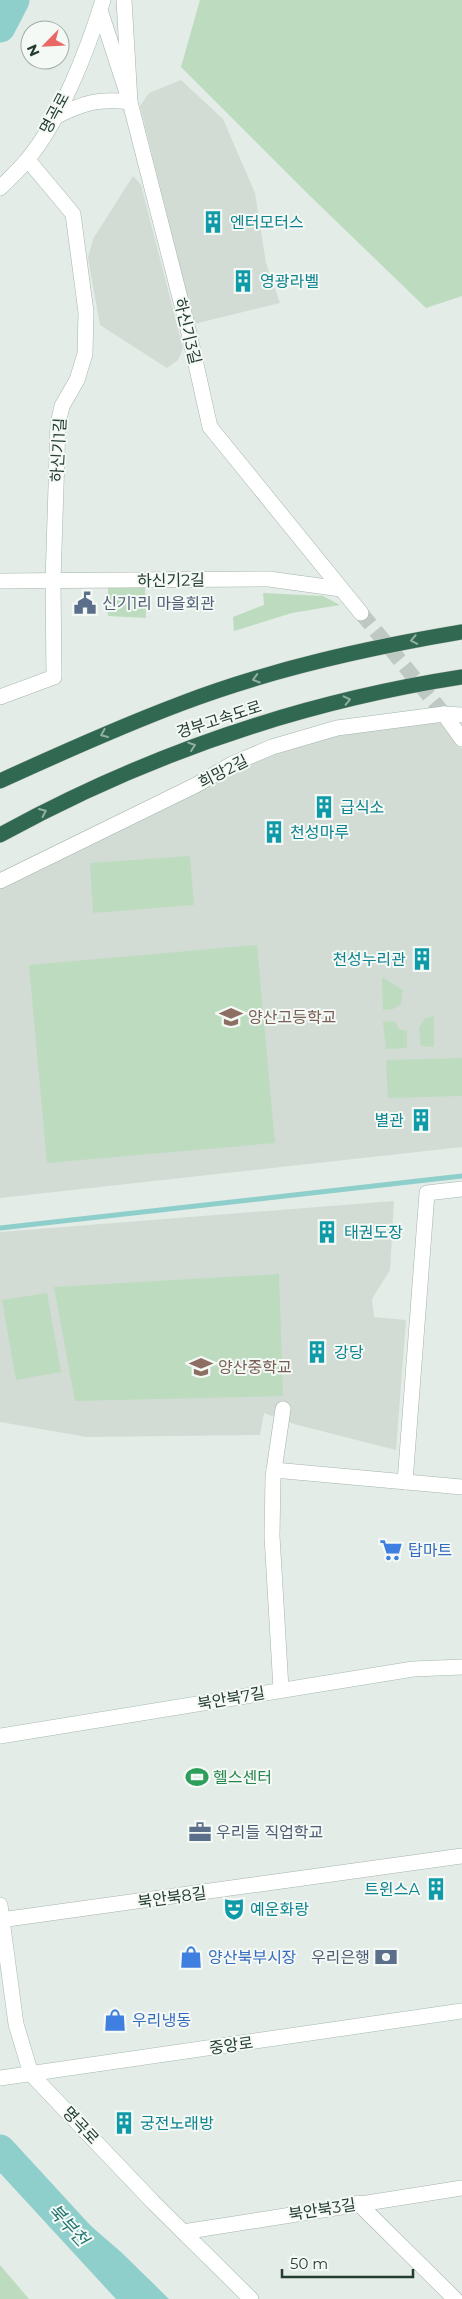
<svg xmlns="http://www.w3.org/2000/svg" width="462" height="2299" viewBox="0 0 462 2299" font-family="Montserrat,'Noto Sans KR',sans-serif">
	<style>
		.built { fill: #d2dcd5 }
		.green { fill: #bddcbf }
		.water { fill: #8ececb }
		.lines { fill: none; stroke-linecap: round; stroke-linejoin: round }
		.stream { stroke: #8ececb; stroke-width: 5 }
		.river { stroke: #8ececb; stroke-width: 31 }
		.street-tunnel { stroke: #bdc9c2; stroke-width: 15; stroke-dasharray: 15 8; stroke-linecap: butt }
		.street-casing { stroke: #a6b4ac; stroke-width: 16 }
		.secondary-casing { stroke: #a5baaf; stroke-width: 16 }
		.highway-casing { stroke: #c2c9c5; stroke-width: 16 }
		.street { stroke: #fff; stroke-width: 15 }
		.secondary { stroke: #fff; stroke-width: 15 }
		.highway { stroke: #316851; stroke-width: 15 }
		.oneway { stroke: #92b0a3 }
		.labels { text-anchor: middle; stroke-width: 4; stroke-linejoin: round; paint-order: stroke }
		.street-label { font-size: 16px; fill: #243d31; stroke: #f4f9f5 }
		.culture-label { font-size: 16px; fill: #0d838f; stroke: #f4f9f5; text-anchor: start }
		.service-label { font-size: 16px; fill: #4e5e75; stroke: #f4f9f5; text-anchor: start }
		.education-label { font-size: 16px; fill: #785e54; stroke: #f4f9f5; text-anchor: start }
		.shop-label { font-size: 16px; fill: #366cbe; stroke: #f4f9f5; text-anchor: start }
		.leisure-label { font-size: 16px; fill: #27864d; stroke: #f4f9f5; text-anchor: start }
		.water-label { font-size: 18px; font-style: italic; fill: #217672; stroke: #f4f9f5 }
	</style>
	<rect width="100%" height="100%" fill="#e3ece6"/>
	<g class="built">
		<path d="M181 80 223 119 255 193 266 263 280 303 194 324 140 106 149 93Z"/>
		<path d="M133 176 141 185 183 348 178 360 167 368 100 325 88 258 93 239Z"/>
		<path d="M438 715 462 749V1147L0 1198V888L265 755 329 735Z"/>
		<path d="M394 1201 390 1270 372 1299 374 1317 406 1320 396 1450 294 1424 264 1413 260 1435 87 1437 0 1422V1232Z"/>
	</g>
	<g class="green">
		<path d="M200 0H462V296L426 308 309 195 181 67Z"/>
		<path d="M108 587 145 588 146 618 108 616Z"/>
		<path d="M263 593 323 596 340 605 292 613 234 631 233 617 264 605Z"/>
		<path d="M190 856 194 905 93 913 90 863Z"/>
		<path d="M257 945 275 1143 47 1163 29 965Z"/>
		<path d="M382 977 403 990 401 1004 393 1009 383 1010Z"/>
		<path d="M434 1016V1047L421 1046 419 1028 425 1018Z"/>
		<path d="M395 1021 399 1029 407 1031V1048L386 1049 383 1022Z"/>
		<path d="M462 1058V1096L388 1098 386 1060Z"/>
		<path d="M279 1274 283 1396 75 1401 54 1287Z"/>
		<path d="M47 1293 61 1372 16 1380 2 1300Z"/>
		<path d="M0 2265 29 2299H0Z"/>
	</g>
	<path class="water" d="M0 2164 17 2174 36 2181 70 2208 121 2252 169 2299H147L95 2244 62 2216 0 2173Z"/>
	<g class="lines">
		<path class="stream" d="M0 1228 462 1176"/>
		<g class="river">
			<path d="M0 27 14 0"/>
			<path d="M0 2150 137 2299"/>
		</g>
		<path class="street-tunnel" d="M361 613 444 714"/>
		<defs>
			<g id="street">
				<path d="M124 0 130 102 189 333 210 427 361 613"/>
				<path d="M55 117C83 103 98 98 130 102L100 10"/>
				<path d="M0 581 269 579 341 589"/>
				<path d="M0 697 54 677 53 581 58 424 62 406 77 380 85 354 86 312 73 214 28 160"/>
				<path d="M444 714 462 739"/>
				<path d="M0 881 196 785 232 764 272 747 337 728 444 714 462 715"/>
				<path d="M274 1470 462 1487"/>
				<path d="M405 1482 427 1193 462 1189"/>
				<path d="M281 1689 272 1536 273 1477 283 1409"/>
				<path d="M0 1920 462 1856"/>
				<path d="M358 2203 455 2299"/>
				<path d="M183 2232 462 2188"/>
			</g>
			<g id="secondary">
				<path d="M0 188C9 179 19 170 27 160 60 121 88 49 103 0"/>
				<path d="M0 1736 413 1669 462 1667"/>
				<path d="M0 1905 16 2024 31 2074 153 2202 251 2299"/>
				<path d="M0 2078 462 2011"/>
			</g>
			<g id="highway">
				<path d="M0 781C59 754 119 727 180 704 271 669 367 648 462 632"/>
				<path d="M0 835C144 756 300 702 462 677"/>
			</g>
		</defs>
		<use href="#street" class="street-casing"/>
		<use href="#secondary" class="secondary-casing"/>
		<use href="#highway" class="highway-casing"/>
		<use href="#street" class="street"/>
		<use href="#secondary" class="secondary"/>
		<use href="#highway" class="highway"/>
	</g>
	<defs><path id="oneway-chevron" d="M-2-3.5L2.5 0L-2 3.5" fill="none" stroke-width="1.6" stroke-linecap="round" stroke-linejoin="round" transform="scale(1.25)"/></defs>
	<g class="oneway">
		<use href="#oneway-chevron" transform="translate(414 640) rotate(169)"/>
		<use href="#oneway-chevron" transform="translate(256 679) rotate(164)"/>
		<use href="#oneway-chevron" transform="translate(347 700) rotate(-13)"/>
		<use href="#oneway-chevron" transform="translate(104 734) rotate(157)"/>
		<use href="#oneway-chevron" transform="translate(192 746) rotate(-19)"/>
		<use href="#oneway-chevron" transform="translate(43 812) rotate(-25)"/>
	</g>
	<defs>
		<symbol id="building-bare" viewBox="-9 -9 18 18"><path d="M-4-6H4V6H1V3H-1V6H-4ZM-2.5-4.3h1.7v1.8h-1.7ZM.8-4.3h1.7v1.8H.8ZM-2.5-1h1.7V.8h-1.7ZM.8-1h1.7V.8H.8Z" fill="#0f9aa8" stroke="#f4f9f5" stroke-width="2.5" paint-order="stroke"/></symbol>
		<symbol id="civic-bare" viewBox="-9 -9 18 18"><path d="M-.6-6.5H3V-4.5H.6V-3L4-1V1h2V6H-6V1h2V-1L-.6-3ZM-1.2 2.5V6h2.4V2.5Z" fill="#5c6f8a" stroke="#f4f9f5" stroke-width="2.5" paint-order="stroke"/></symbol>
		<symbol id="school-bare" viewBox="-9 -9 18 18"><path d="M0-5L7-2L0 1L-7-2ZM-4 1L0 2.5L4 1V4Q0 6-4 4Z" fill="#8d6e63" stroke="#f4f9f5" stroke-width="2.5" paint-order="stroke"/></symbol>
		<symbol id="supermarket-bare" viewBox="-9 -9 18 18"><path d="M-6-5.5h2.5l.6 2H6L4.5 2H-2.5L-4.4-4H-6ZM-1.5 3.2a1.3 1.3 0 1 0 .1 0ZM3 3.2a1.3 1.3 0 1 0 .1 0Z" fill="#3f7fe0" stroke="#f4f9f5" stroke-width="2.5" paint-order="stroke"/></symbol>
		<symbol id="stadium-bare" viewBox="-9 -9 18 18"><path d="M0-5a6.5 5 0 1 0 0 10a6.5 5 0 1 0 0-10ZM-3.5-1.8h7v3.6h-7Z" fill="#2e9e5b" stroke="#f4f9f5" stroke-width="2.5" paint-order="stroke"/></symbol>
		<symbol id="office-bare" viewBox="-9 -9 18 18"><path d="M-6-3h4V-5.5h4V-3h4V5H-6ZM-1-4.5V-3h2v-1.5ZM-6 0V1H6V0Z" fill="#5c6f8a" stroke="#f4f9f5" stroke-width="2.5" paint-order="stroke"/></symbol>
		<symbol id="theatre-bare" viewBox="-9 -9 18 18"><path d="M-5-5.5Q0-4 5-5.5V0Q5 5 0 6Q-5 5-5 0ZM-3.3-2.5H-1v1.5H-3.3ZM1-2.5H3.3v1.5H1ZM-2.8 1Q0 5.5 2.8 1Z" fill="#0f9aa8" stroke="#f4f9f5" stroke-width="2.5" paint-order="stroke"/></symbol>
		<symbol id="shop-bare" viewBox="-9 -9 18 18"><path d="M-5-2.5h2.3a2.7 3.5 0 0 1 5.4 0H5L5.5 6h-11ZM-1.5-2.5h3a1.5 2.3 0 0 0-3 0Z" fill="#3f7fe0" stroke="#f4f9f5" stroke-width="2.5" paint-order="stroke"/></symbol>
		<symbol id="bank-bare" viewBox="-9 -9 18 18"><path d="M-6-4H6V4H-6ZM0-2.3a2.3 2.3 0 1 0 0 4.6a2.3 2.3 0 1 0 0-4.6Z" fill="#5c6f8a" stroke="#f4f9f5" stroke-width="2.5" paint-order="stroke"/></symbol>
	</defs>
	<g fill-rule="evenodd">
		<use href="#building-bare" x="197" y="206" width="32" height="32"/>
		<use href="#building-bare" x="227" y="265" width="32" height="32"/>
		<use href="#civic-bare" x="69" y="587" width="32" height="32"/>
		<use href="#building-bare" x="308" y="791" width="32" height="32"/>
		<use href="#building-bare" x="258" y="816" width="32" height="32"/>
		<use href="#building-bare" x="406" y="943" width="32" height="32"/>
		<use href="#school-bare" x="215" y="1001" width="32" height="32"/>
		<use href="#building-bare" x="405" y="1104" width="32" height="32"/>
		<use href="#building-bare" x="311" y="1216" width="32" height="32"/>
		<use href="#building-bare" x="301" y="1336" width="32" height="32"/>
		<use href="#school-bare" x="185" y="1351" width="32" height="32"/>
		<use href="#supermarket-bare" x="375" y="1534" width="32" height="32"/>
		<use href="#stadium-bare" x="181" y="1761" width="32" height="32"/>
		<use href="#office-bare" x="184" y="1816" width="32" height="32"/>
		<use href="#building-bare" x="420" y="1873" width="32" height="32"/>
		<use href="#theatre-bare" x="218" y="1893" width="32" height="32"/>
		<use href="#shop-bare" x="175" y="1941" width="32" height="32"/>
		<use href="#bank-bare" x="370" y="1941" width="32" height="32"/>
		<use href="#shop-bare" x="99" y="2004" width="32" height="32"/>
		<use href="#building-bare" x="108" y="2107" width="32" height="32"/>
	</g>
	<g class="labels">
		<g class="street-label">
			<text transform="translate(54 113) rotate(-62)" y="6">명곡로</text>
			<text transform="translate(188 331) rotate(76)" y="6">하신기3길</text>
			<text transform="translate(58 450) rotate(-87)" y="6">하신기1길</text>
			<text transform="translate(171 580) rotate(-1)" y="6">하신기2길</text>
			<text transform="translate(219 719) rotate(-18)" y="6">경부고속도로</text>
			<text transform="translate(223 771) rotate(-27)" y="6">희망2길</text>
			<text transform="translate(231 1698) rotate(-10)" y="6">북안북7길</text>
			<text transform="translate(172 1897) rotate(-8)" y="6">북안북8길</text>
			<text transform="translate(231 2045) rotate(-8)" y="6">중앙로</text>
			<text transform="translate(81 2125) rotate(47)" y="6">명곡로</text>
			<text transform="translate(322 2209) rotate(-9)" y="6">북안북3길</text>
		</g>
		<g class="culture-label">
			<text x="230" y="228">엔터모터스</text>
			<text x="260" y="287">영광라벨</text>
			<text x="340" y="813">급식소</text>
			<text x="290" y="838">천성마루</text>
			<text x="406" y="965" text-anchor="end">천성누리관</text>
			<text x="404" y="1126" text-anchor="end">별관</text>
			<text x="344" y="1238">태권도장</text>
			<text x="334" y="1358">강당</text>
			<text x="420" y="1895" text-anchor="end">트윈스A</text>
			<text x="250" y="1915">예운화랑</text>
			<text x="140" y="2129">궁전노래방</text>
		</g>
		<g class="service-label">
			<text x="102" y="609">신기1리 마을회관</text>
			<text x="216" y="1838">우리들 직업학교</text>
			<text x="370" y="1963" text-anchor="end">우리은행</text>
		</g>
		<g class="education-label">
			<text x="248" y="1023">양산고등학교</text>
			<text x="218" y="1373">양산중학교</text>
		</g>
		<g class="shop-label">
			<text x="408" y="1556">탑마트</text>
			<text x="208" y="1963">양산북부시장</text>
			<text x="132" y="2026">우리냉동</text>
		</g>
		<g class="leisure-label">
			<text x="213" y="1783">헬스센터</text>
		</g>
		<g class="water-label">
			<text transform="translate(68 2225) rotate(47)" y="6">북부천</text>
		</g>
	</g>
	<g transform="translate(45 45) rotate(246)"><circle r="24" fill="#f4f9f5" stroke="#a1aea7"/>
	<path d="M0-4L9 19L0 12L-9 19Z" fill="#ea6863"/>
	<text y="-8" font-size="14" font-weight="bold" text-anchor="middle" fill="#243d31">N</text>
	</g>
	<path d="M282 2269v8h131v-8" fill="none" stroke="#243d31" stroke-width="2.5"/>
	<text x="290" y="2269" font-size="15" fill="#243d31" stroke="#f4f9f5" stroke-width="4" paint-order="stroke">50 m</text>
</svg>
